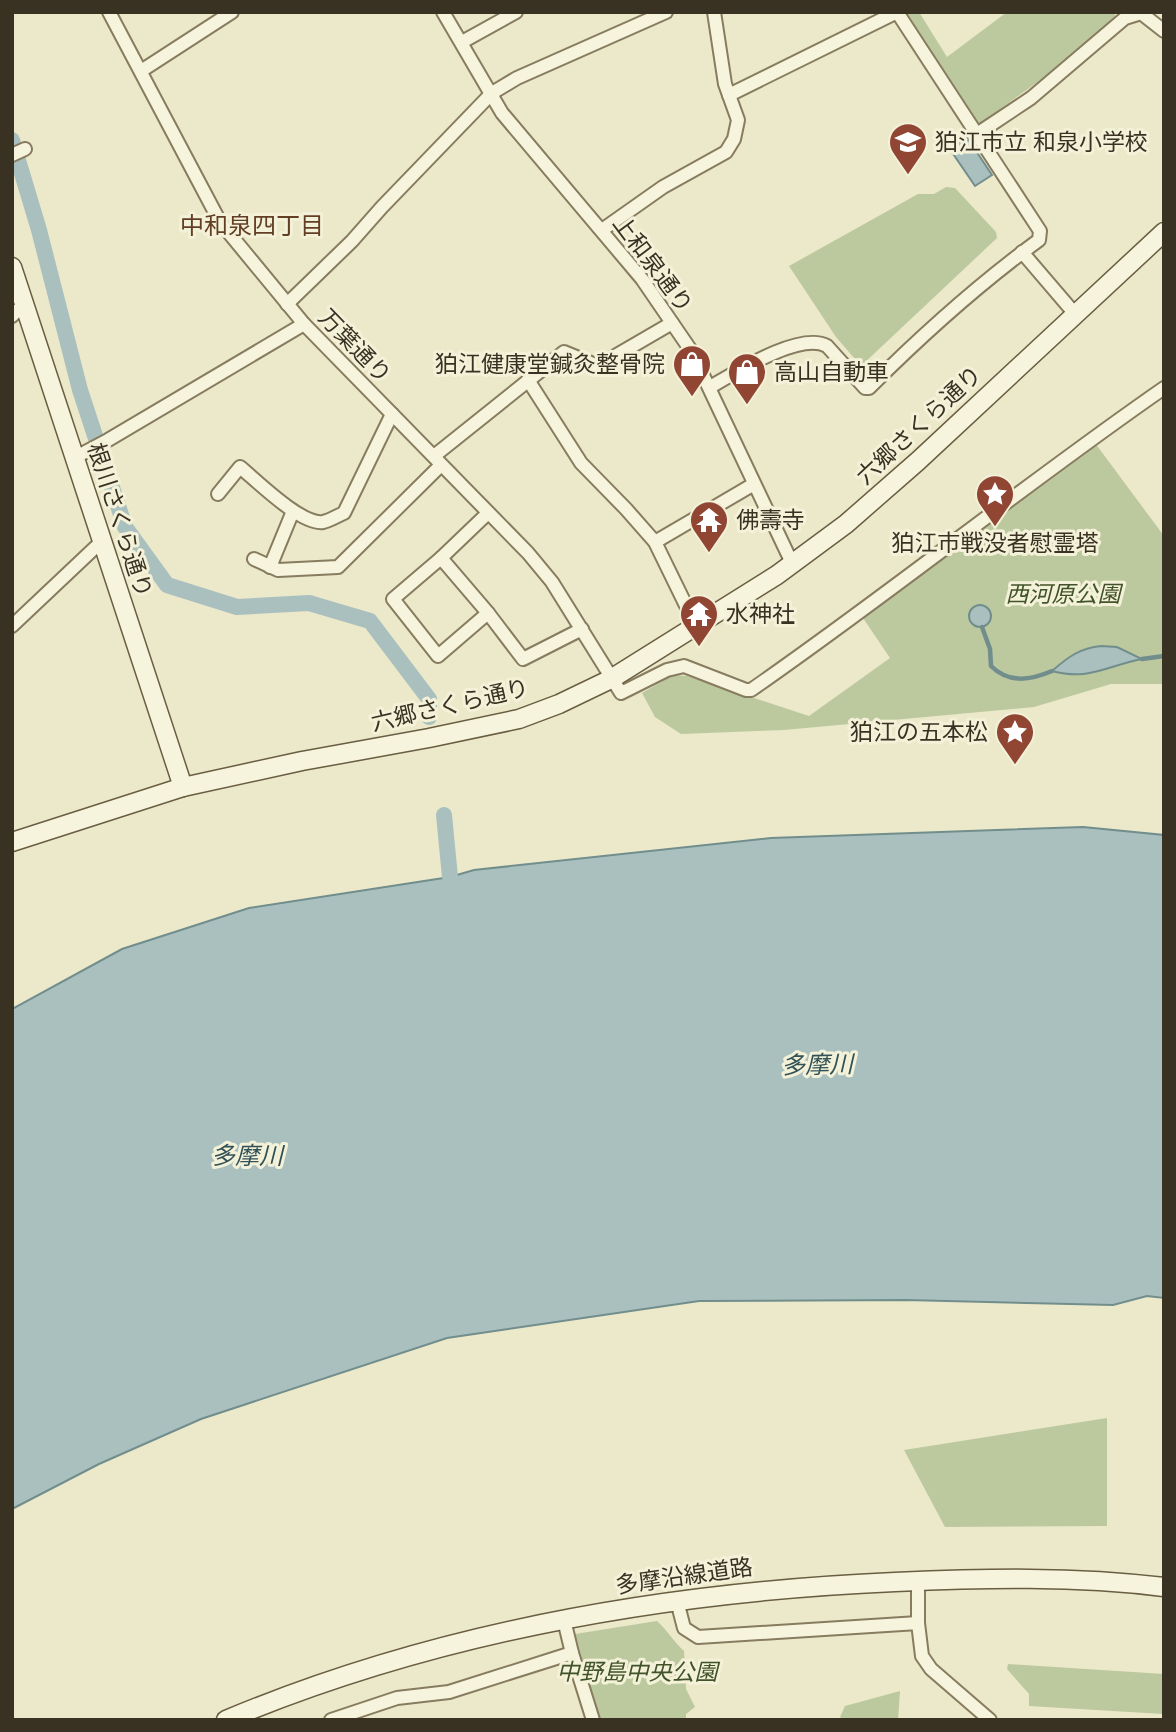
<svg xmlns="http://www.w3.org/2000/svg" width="1176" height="1732" viewBox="0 0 1176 1732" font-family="'Roboto Serif','Noto Sans JP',serif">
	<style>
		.green { fill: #bcc99e }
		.water { fill: #aac0be; stroke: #718e8d; stroke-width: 2 }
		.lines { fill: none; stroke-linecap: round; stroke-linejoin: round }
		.stream { stroke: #718e8d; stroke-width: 4.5 }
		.canal { stroke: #aac0be; stroke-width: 16 }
		.street-casing { stroke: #877c5f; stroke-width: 16 }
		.secondary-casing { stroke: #695d42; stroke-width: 21 }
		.street { stroke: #f7f4dd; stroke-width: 12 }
		.secondary { stroke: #f7f4dd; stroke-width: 18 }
		.labels { text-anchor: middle; stroke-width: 6; stroke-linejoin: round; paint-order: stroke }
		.poi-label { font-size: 23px; fill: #393122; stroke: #f4f1d9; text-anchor: start }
		.street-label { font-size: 23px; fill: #393122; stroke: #f4f1d9 }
		.park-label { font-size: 23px; font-style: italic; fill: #41532a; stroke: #f4f1d9 }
		.neighbourhood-label { font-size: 24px; fill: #623e24; stroke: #f4f1d9 }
		.water-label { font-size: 24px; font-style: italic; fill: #325257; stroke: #f4f1d9 }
	</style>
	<rect width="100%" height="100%" fill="#ece8ca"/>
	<g class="green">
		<path d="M905 12H919L947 57 1007 12H1114L1115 15 1114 21 1050 73 978 125Z"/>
		<path d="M946 187 955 188 996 232 997 238 861 366 836 337 789 266 918 194H934Z"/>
		<path d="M1095 443 1164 536V684H1111L1034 707 784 730 681 734 655 717 642 693 673 675 687 676 809 716 890 658 863 618Z"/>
		<path d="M1107 1418V1526L945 1527 904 1450Z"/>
		<path d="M657 1621C668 1631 673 1641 684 1651L686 1689 695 1707 686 1714V1720H600L575 1634Z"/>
		<path d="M1008 1664 1164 1674 1163 1714 1029 1706V1694L1007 1669Z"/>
		<path d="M900 1691 898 1720H844L840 1717 845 1706Z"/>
	</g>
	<g class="water">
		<path d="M962 130 992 175 975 186 945 142Z"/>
		<circle cx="980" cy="616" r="11"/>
		<path d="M1101 646 1117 647 1142 659C1106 666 1090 681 1052 671 1068 657 1080 648 1101 646Z"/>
		<path d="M1083 827 1164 835V1298L1147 1296 1113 1305 906 1300 699 1301 447 1338 201 1419 99 1464 12 1509V1009L122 949 249 908 450 877 474 870 771 838Z"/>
	</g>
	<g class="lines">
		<g class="stream">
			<path d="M982 627 990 649 991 666C1009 684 1031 680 1052 671"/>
			<path d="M1142 659 1164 656"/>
		</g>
		<g class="canal">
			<path d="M12 140 39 230 80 390 125 527 167 585 237 607 309 603 370 621 429 699V717"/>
			<path d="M444 815 450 877"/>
		</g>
		<defs>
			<g id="street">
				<path d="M109 12 220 222 304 324 528 553 552 582 621 693 667 670 684 666 746 690H751C891 593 1024 485 1164 388"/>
				<path d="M443 12 502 113 642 279 692 352 792 563"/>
				<path d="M462 42 516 12"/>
				<path d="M141 71 232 12"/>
				<path d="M729 95 897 12"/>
				<path d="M977 134 1031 98 1125 18 1141 13 1164 31"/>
				<path d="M12 155 25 149"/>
				<path d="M602 230 663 187 726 152 734 139 738 120 725 84 714 12"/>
				<path d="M1022 252 1075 314"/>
				<path d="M287 304 352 241 382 207 492 93 517 78 666 12"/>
				<path d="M12 316 24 304"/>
				<path d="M528 380 581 463 626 509 655 542 696 626"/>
				<path d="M710 387C735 373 800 331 827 346L865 388H869C922 335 979 284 1039 240L1040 231 897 12"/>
				<path d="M434 456 564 352 598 366 672 323"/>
				<path d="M74 458 108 440 304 324"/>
				<path d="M218 494 240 467C257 481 301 525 323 522 329 521 337 516 344 513L392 414"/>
				<path d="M488 513 441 558 393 599 438 656 488 613 523 659 582 629"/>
				<path d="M655 542 754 484"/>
				<path d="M441 558 488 613"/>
				<path d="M254 559 278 570 338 567 441 465"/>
				<path d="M270 567 293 511"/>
				<path d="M12 626 102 541"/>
				<path d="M677 1601 684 1628 698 1637 918 1623 922 1656 931 1669 990 1720"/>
				<path d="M564 1620 572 1653 593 1720"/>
				<path d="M918 1623V1581"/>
				<path d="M331 1720 397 1698 449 1692 572 1653"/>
			</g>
			<g id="secondary">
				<path d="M12 267 183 787"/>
				<path d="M12 842 183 787 302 761 429 738 519 719 559 704 611 679 777 575 846 524 918 461 1164 232"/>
				<path d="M226 1720C438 1631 666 1592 895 1582 985 1578 1074 1576 1164 1587"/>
			</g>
		</defs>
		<use href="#street" class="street-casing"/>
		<use href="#secondary" class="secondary-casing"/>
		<use href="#street" class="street"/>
		<use href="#secondary" class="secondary"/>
	</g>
	<defs>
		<symbol id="school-pin" viewBox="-11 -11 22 30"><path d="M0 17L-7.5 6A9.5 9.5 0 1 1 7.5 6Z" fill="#914634" stroke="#f4f1d9"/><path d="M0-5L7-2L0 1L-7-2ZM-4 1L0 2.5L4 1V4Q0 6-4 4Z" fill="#fff"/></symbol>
		<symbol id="shop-pin" viewBox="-11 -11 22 30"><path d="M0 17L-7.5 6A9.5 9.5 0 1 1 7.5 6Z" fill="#914634" stroke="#f4f1d9"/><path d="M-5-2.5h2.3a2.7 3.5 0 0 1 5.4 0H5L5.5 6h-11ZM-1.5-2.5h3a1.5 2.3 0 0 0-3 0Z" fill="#fff"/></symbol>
		<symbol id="sight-pin" viewBox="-11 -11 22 30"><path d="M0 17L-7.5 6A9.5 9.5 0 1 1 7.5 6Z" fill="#914634" stroke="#f4f1d9"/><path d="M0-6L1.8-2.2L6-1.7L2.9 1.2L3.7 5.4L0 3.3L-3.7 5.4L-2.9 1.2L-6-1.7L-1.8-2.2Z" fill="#fff"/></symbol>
		<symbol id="temple-pin" viewBox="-11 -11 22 30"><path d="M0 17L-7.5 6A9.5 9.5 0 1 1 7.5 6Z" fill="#914634" stroke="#f4f1d9"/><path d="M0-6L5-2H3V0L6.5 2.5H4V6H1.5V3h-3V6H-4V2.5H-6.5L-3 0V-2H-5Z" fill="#fff"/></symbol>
	</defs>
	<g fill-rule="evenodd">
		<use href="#school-pin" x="886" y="120" width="44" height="60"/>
		<use href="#shop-pin" x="670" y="342" width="44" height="60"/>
		<use href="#shop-pin" x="725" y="350" width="44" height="60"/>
		<use href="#sight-pin" x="973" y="472" width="44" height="60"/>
		<use href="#temple-pin" x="687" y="498" width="44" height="60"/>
		<use href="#temple-pin" x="677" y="592" width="44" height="60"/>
		<use href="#sight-pin" x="993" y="710" width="44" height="60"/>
	</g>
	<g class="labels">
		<g class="poi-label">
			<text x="935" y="150">狛江市立 和泉小学校</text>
			<text x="665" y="372" text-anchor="end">狛江健康堂鍼灸整骨院</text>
			<text x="774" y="380">高山自動車</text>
			<text x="736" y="528">佛壽寺</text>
			<text x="995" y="551" text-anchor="middle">狛江市戦没者慰霊塔</text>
			<text x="726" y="622">水神社</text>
			<text x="988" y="740" text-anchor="end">狛江の五本松</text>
		</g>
		<g class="street-label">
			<text transform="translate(653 264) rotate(53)" y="8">上和泉通り</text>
			<text transform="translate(355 346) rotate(46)" y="8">万葉通り</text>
			<text transform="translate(919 425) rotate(-43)" y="8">六郷さくら通り</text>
			<text transform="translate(120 520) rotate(72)" y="8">根川さくら通り</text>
			<text transform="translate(450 705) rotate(-13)" y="8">六郷さくら通り</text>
			<text transform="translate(684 1576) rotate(-8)" y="8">多摩沿線道路</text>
		</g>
		<g class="park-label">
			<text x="1063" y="602">西河原公園</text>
			<text x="637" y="1680">中野島中央公園</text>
		</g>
		<g class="neighbourhood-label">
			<text x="252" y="234">中和泉四丁目</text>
		</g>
		<g class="water-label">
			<text transform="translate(817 1065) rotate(-1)" y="8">多摩川</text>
			<text x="247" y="1164">多摩川</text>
		</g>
	</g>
	<rect width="1176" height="1732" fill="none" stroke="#393122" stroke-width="28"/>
</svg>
